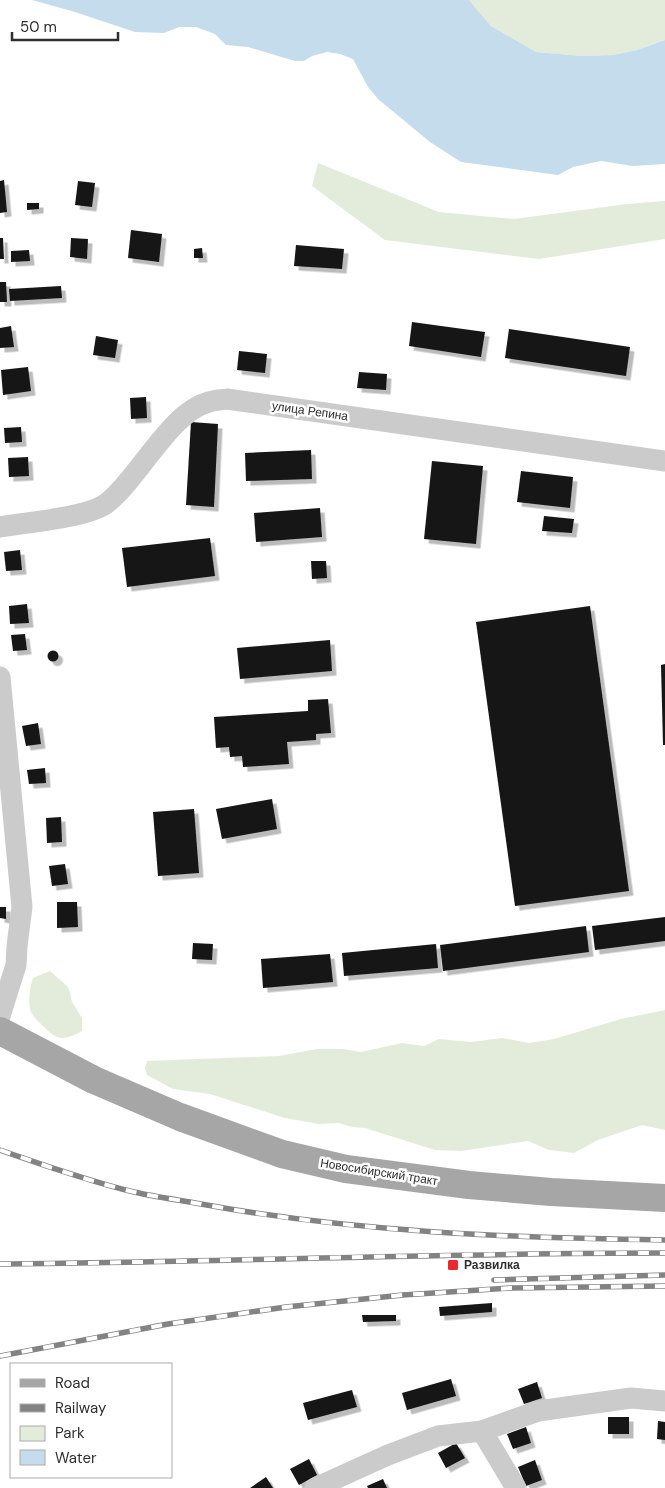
<svg xmlns="http://www.w3.org/2000/svg" width="665" height="1488" viewBox="0 0 665 1488" font-family="'DM Sans',sans-serif">
	<style>
		.green { fill: #e3ecda }
		.water { fill: #c5dced }
		.building { fill: #151515; filter: url(#shadow) }
		.lines { fill: none; stroke-linecap: round; stroke-linejoin: round }
		.minor { stroke: #cbcbcb; stroke-width: 21 }
		.major { stroke: #a6a6a6; stroke-width: 28 }
		.rail-casing { stroke: #838383; stroke-width: 5.5 }
		.rail { stroke: #fff; stroke-width: 4; stroke-dasharray: 11; stroke-linecap: butt }
		.poi-dot { fill: #ed272f; stroke: #fff; stroke-width: 2 }
		.labels { text-anchor: middle; stroke-width: 5; stroke-linejoin: round; paint-order: stroke }
		.street-label { font-size: 12px; fill: #2e2e2e; stroke: #fff }
		.poi-label { font-size: 12px; font-weight: bold; fill: #2e2e2e; stroke: #fff; text-anchor: start }
	</style>
	<defs>
		<filter id="shadow"><feDropShadow dx="4.5" dy="4.5" stdDeviation="0" flood-color="#0004"/></filter>
	</defs>
	<rect width="100%" height="100%" fill="#fff"/>
	<g class="green">
		<path d="M469 0H665V40L637 50 613 55 583 56 536 52 491 26Z"/>
		<path d="M318 163 439 212 514 219 627 204 665 201V239L539 259 385 240 312 186Z"/>
		<path d="M50 971 67 986 70 992 72 1002 82 1018V1031C62 1042 57 1040 42 1025 38 1021 31 1015 30 1009 28 999 30 988 33 978Z"/>
		<path d="M665 1010V1130L642 1125 598 1140 574 1153 549 1150 528 1141 461 1151 435 1150 365 1128 352 1127 339 1123 319 1124 285 1118 210 1094 173 1089 147 1075 145 1068 147 1061 279 1056 317 1049H343L361 1052 402 1043 424 1046 439 1039 471 1042 502 1038 529 1043 554 1039 621 1019Z"/>
	</g>
	<path class="water" d="M32 0H469L491 26 536 52 583 56 613 55 637 50 665 40V164L633 166 601 161 573 167 558 175 461 162 430 142 378 99 368 87 353 59 340 54 327 52 312 56 304 61H295L248 47 226 45 215 34 196 27H179L164 33 135 32 75 12Z"/>
	<g class="building">
		<path d="M4 180 7 212 0 213V181Z"/>
		<path d="M78 181 95 183 92 207 75 205Z"/>
		<path d="M27 203H39V209L27 210Z"/>
		<path d="M131 230 162 234 159 262 128 258Z"/>
		<path d="M0 238H3L4 259H0Z"/>
		<path d="M71 238 88 239 87 259 70 257Z"/>
		<path d="M296 245 344 249 342 269 294 266Z"/>
		<path d="M202 248 203 258H194V249Z"/>
		<path d="M29 250 30 261 11 262V251Z"/>
		<path d="M0 282H6L7 302H0Z"/>
		<path d="M61 286 62 298 10 301 9 289Z"/>
		<path d="M412 322 485 332 481 357 409 346Z"/>
		<path d="M11 326 14 347 0 348V328Z"/>
		<path d="M509 329 630 347 626 376 505 358Z"/>
		<path d="M96 336 118 340 115 358 93 355Z"/>
		<path d="M239 351 267 354 265 373 237 370Z"/>
		<path d="M28 367 31 391 3 395 1 370Z"/>
		<path d="M359 372 387 374 386 390 357 388Z"/>
		<path d="M146 397 147 418 131 419 130 398Z"/>
		<path d="M191 422 218 424 214 507 186 505Z"/>
		<path d="M21 427 22 442 5 443 4 428Z"/>
		<path d="M311 450 312 479 246 481 245 453Z"/>
		<path d="M28 457 29 476 9 477 8 458Z"/>
		<path d="M432 461 483 466 476 544 424 539Z"/>
		<path d="M521 471 573 477 570 508 517 502Z"/>
		<path d="M320 508 322 537 256 542 254 513Z"/>
		<path d="M544 516 574 519 572 533 542 531Z"/>
		<path d="M210 538 215 576 127 587 122 548Z"/>
		<path d="M20 550 22 570 6 571 4 552Z"/>
		<path d="M311 561H326L327 578 312 579Z"/>
		<path d="M27 604 29 623 10 624 9 606Z"/>
		<path d="M590 606 629 891 515 906 476 622Z"/>
		<path d="M25 634 27 650 13 651 11 635Z"/>
		<path d="M330 640 332 671 240 679 237 648Z"/>
		<circle cx="53" cy="656" r="5.5"/>
		<path d="M665 664V745H663L661 665Z"/>
		<path d="M328 699 331 733 316 734V740L287 742 289 764 243 767 242 756 230 757 229 747 216 748 214 717 308 711V700Z"/>
		<path d="M38 723 41 744 26 746 22 726Z"/>
		<path d="M45 768 46 783 29 784 27 770Z"/>
		<path d="M272 799 277 829 222 839 216 809Z"/>
		<path d="M194 809 199 873 158 876 153 812Z"/>
		<path d="M61 817 62 842 47 843 46 818Z"/>
		<path d="M65 864 68 884 52 886 49 866Z"/>
		<path d="M57 902H77L78 927 57 928Z"/>
		<path d="M0 907H6V919L0 918Z"/>
		<path d="M665 917V941L595 950 592 926Z"/>
		<path d="M586 926 589 952 443 971 440 945Z"/>
		<path d="M193 943 213 944 212 960 192 959Z"/>
		<path d="M436 944 438 968 344 976 342 953Z"/>
		<path d="M330 954 333 982 263 988 261 959Z"/>
		<path d="M492 1303V1312L440 1316 439 1307Z"/>
		<path d="M362 1315H396V1321L363 1322Z"/>
		<path d="M451 1379 456 1396 407 1410 402 1393Z"/>
		<path d="M537 1382 542 1398 524 1404 518 1389Z"/>
		<path d="M352 1390 357 1407 308 1420 303 1403Z"/>
		<rect x="608" y="1417" width="21" height="17"/>
		<path d="M658 1421 665 1422V1440L657 1439Z"/>
		<path d="M526 1427 531 1443 513 1449 507 1434Z"/>
		<path d="M456 1443 465 1458 446 1468 438 1453Z"/>
		<path d="M309 1459 317 1475 299 1485 290 1469Z"/>
		<path d="M535 1460 542 1480 526 1486 518 1467Z"/>
		<path d="M266 1477 273 1488H250Z"/>
		<path d="M383 1479 387 1488H368L367 1486Z"/>
	</g>
	<g class="lines">
		<g class="minor">
			<path d="M0 527C27 522 87 518 107 503 139 478 170 412 209 402 215 400 221 400 227 399L665 461"/>
			<path d="M0 677 22 907 17 946 16 965 0 1016"/>
			<path d="M482 1431 516 1488"/>
			<path d="M315 1488 388 1455 438 1436 482 1431 538 1411 631 1398 665 1401"/>
		</g>
		<path class="major" d="M0 1031 94 1080 180 1117 282 1154 346 1169 469 1185 551 1192 665 1198"/>
		<defs>
			<g id="rail">
				<path d="M0 1150C44 1165 88 1181 134 1192 156 1197 179 1200 201 1204 354 1232 510 1238 665 1240"/>
				<path d="M0 1264C222 1262 443 1253 665 1253"/>
				<path d="M494 1280 665 1275"/>
				<path d="M0 1356 168 1324 286 1307 403 1295 511 1288 665 1286"/>
			</g>
		</defs>
		<use href="#rail" class="rail-casing"/>
		<use href="#rail" class="rail"/>
	</g>
	<rect class="poi-dot" x="447" y="1259" width="12" height="12" rx="2.5"/>
	<g class="labels">
		<g class="street-label">
			<text transform="translate(310 411) rotate(8)" y="4">улица Репина</text>
			<text transform="translate(379 1172) rotate(9)" y="4">Новосибирский тракт</text>
		</g>
		<g class="poi-label">
			<text x="464" y="1269">Развилка</text>
		</g>
	</g>
	<rect x="10" y="1363" width="162" height="115" fill="#ffffff" stroke="#ababab"/>
	<rect x="20" y="1379" width="25" height="8" fill="#a6a6a6" stroke="#ababab"/>
	<text x="55" y="1388" font-size="15" fill="#2e2e2e">Road</text>
	<rect x="20" y="1404" width="25" height="8" fill="#838383" stroke="#ababab"/>
	<text x="55" y="1413" font-size="15" fill="#2e2e2e">Railway</text>
	<rect x="20" y="1426" width="25" height="15" fill="#e3ecda" stroke="#ababab"/>
	<text x="55" y="1438" font-size="15" fill="#2e2e2e">Park</text>
	<rect x="20" y="1450" width="25" height="15" fill="#c5dced" stroke="#ababab"/>
	<text x="55" y="1463" font-size="15" fill="#2e2e2e">Water</text>
	<path d="M12 32v8h106v-8" fill="none" stroke="#2e2e2e" stroke-width="2.5"/>
	<text x="20" y="32" font-size="15" fill="#2e2e2e" stroke="#ffffff" stroke-width="4" paint-order="stroke">50 m</text>
</svg>
